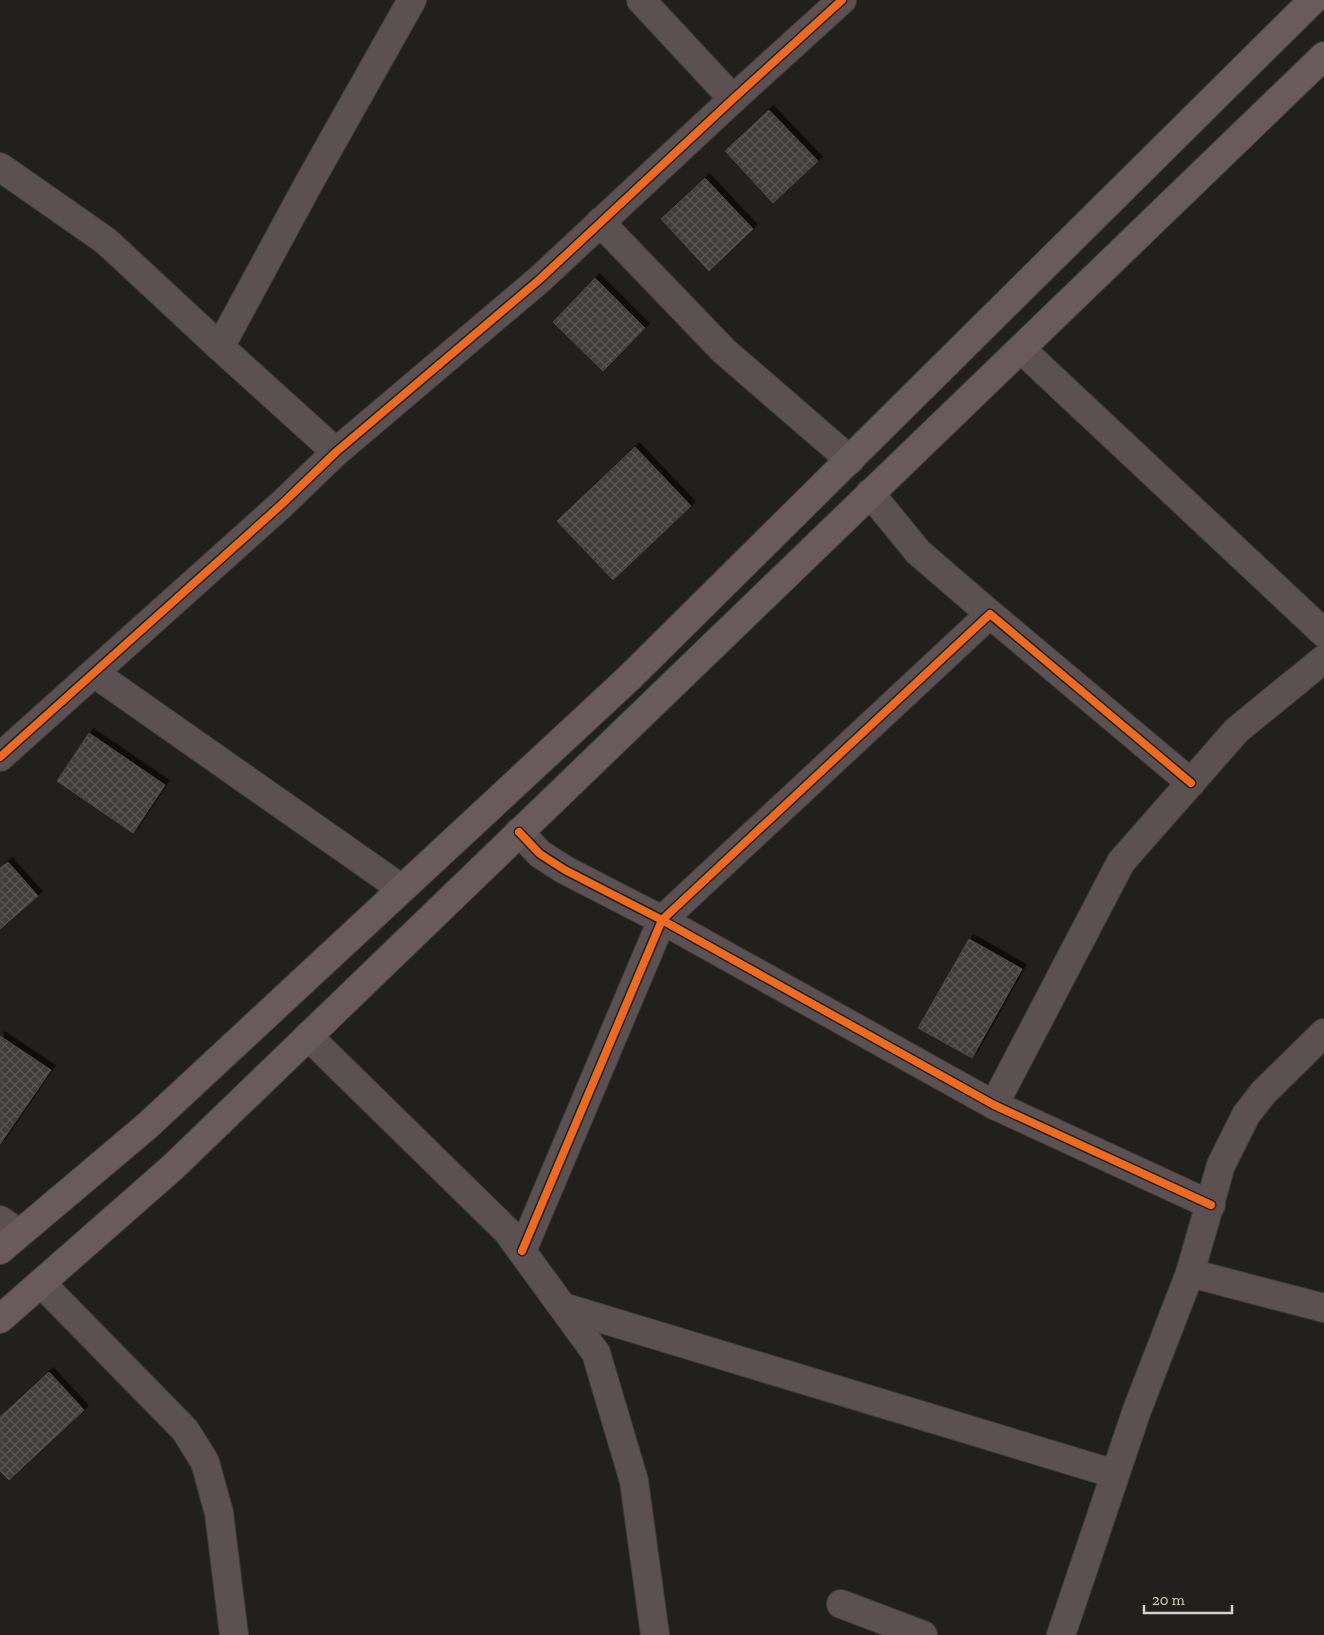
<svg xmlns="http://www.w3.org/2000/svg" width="1324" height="1635" viewBox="0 0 1324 1635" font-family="'Zilla Slab',serif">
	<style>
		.building { fill: url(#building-cross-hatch); stroke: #4a4847; filter: url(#shadow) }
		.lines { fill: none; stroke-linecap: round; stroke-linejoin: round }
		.minor-casing { stroke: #3d3c39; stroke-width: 30 }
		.major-casing { stroke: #3d3c39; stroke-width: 30 }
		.minor { stroke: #5b5152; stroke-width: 28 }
		.major { stroke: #695a5b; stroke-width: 28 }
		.cycleway-casing { stroke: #242119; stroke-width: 11 }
		.cycleway { stroke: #ed6a23; stroke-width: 8 }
	</style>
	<defs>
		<pattern id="building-cross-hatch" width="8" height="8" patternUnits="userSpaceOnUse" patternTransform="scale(1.25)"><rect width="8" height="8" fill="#403e3c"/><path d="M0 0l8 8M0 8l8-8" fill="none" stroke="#5b5957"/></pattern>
		<filter id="shadow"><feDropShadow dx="4.5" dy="-4.5" stdDeviation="0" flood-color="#0009"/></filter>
	</defs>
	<rect width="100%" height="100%" fill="#21201c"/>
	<g class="building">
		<path d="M769 110 818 161 773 203 725 151Z"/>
		<path d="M705 178 753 229 709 271 661 219Z"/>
		<path d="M595 278 645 328 603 371 553 322Z"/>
		<path d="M635 447 691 506 613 580 557 521Z"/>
		<path d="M89 733 165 785 133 833 57 781Z"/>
		<path d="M8 862 38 896 0 929V868Z"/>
		<path d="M969 939 1022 969 972 1058 918 1028Z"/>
		<path d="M0 1036 51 1070 0 1144Z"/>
		<path d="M49 1372 84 1410 9 1480 0 1471V1417Z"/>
	</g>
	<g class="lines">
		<defs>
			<g id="minor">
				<path d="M641 0 733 99"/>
				<path d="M0 167 106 241 220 347"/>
				<path d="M600 222 724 351 850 460"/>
				<path d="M1021 349 1324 633"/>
				<path d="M336 452 220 347 310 181 412 0"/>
				<path d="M870 493 918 552 990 614"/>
				<path d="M94 673 402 889"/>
				<path d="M0 757 282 504 336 452 540 279 733 99 842 0"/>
				<path d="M519 832 540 854 565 870 662 920 994 1105 1211 1205"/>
				<path d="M308 1036 507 1231 596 1353 634 1481 655 1635"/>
				<path d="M994 1105 1121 862 1237 730 1324 659"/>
				<path d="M0 1220 19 1233"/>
				<path d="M522 1251 662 920 990 614 1191 783"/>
				<path d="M1190 1273 1324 1308"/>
				<path d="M41 1283 185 1430 205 1462 219 1513 234 1635"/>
				<path d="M563 1307 1115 1474"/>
				<path d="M841 1604 923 1635"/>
				<path d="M1061 1635 1137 1410 1190 1273 1221 1165 1246 1115 1263 1093 1324 1033"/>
			</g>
			<g id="major">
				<path d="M0 1250 147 1126 629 678 1313 0"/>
				<path d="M0 1319 173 1167 1324 56"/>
			</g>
		</defs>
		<use href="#minor" class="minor-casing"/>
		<use href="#major" class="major-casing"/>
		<use href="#minor" class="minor"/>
		<use href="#major" class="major"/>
		<defs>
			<g id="cycleway">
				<path d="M0 757 282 504 336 452 540 279 733 99 842 0"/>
				<path d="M519 832 540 854 565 870 662 920 994 1105 1211 1205"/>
				<path d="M522 1251 662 920 990 614 1191 783"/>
			</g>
		</defs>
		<use href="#cycleway" class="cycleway-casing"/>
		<use href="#cycleway" class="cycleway"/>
	</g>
	<path d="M1144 1605v8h88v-8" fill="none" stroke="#d4d3cd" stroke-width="2.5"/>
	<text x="1152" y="1605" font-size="15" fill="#d4d3cd" stroke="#242119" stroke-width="4" paint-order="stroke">20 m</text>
</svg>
